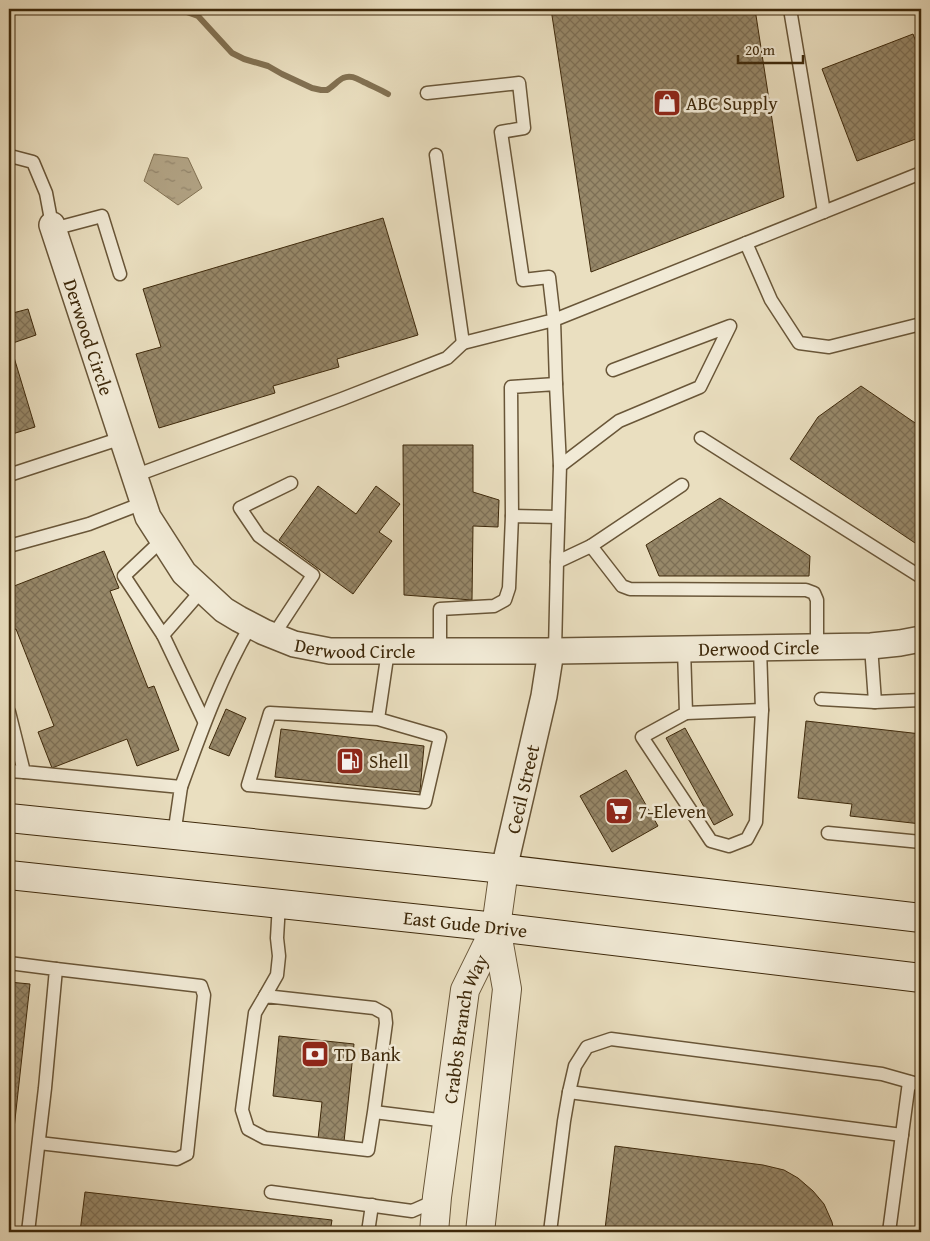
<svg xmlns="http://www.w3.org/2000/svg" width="930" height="1241" viewBox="0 0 930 1241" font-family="'Gentium Book Plus',serif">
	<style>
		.water { fill: url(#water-ripples); stroke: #827152 }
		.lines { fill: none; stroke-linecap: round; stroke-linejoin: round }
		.stream { stroke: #827152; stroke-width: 6 }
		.building { fill: url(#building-cross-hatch); stroke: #3e290b }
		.service-casing { stroke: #695638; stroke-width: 15 }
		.minor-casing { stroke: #695638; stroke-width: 28 }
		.tertiary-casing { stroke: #695638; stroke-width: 30 }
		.secondary-casing { stroke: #3e290b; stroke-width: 30 }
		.service { stroke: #f1ead6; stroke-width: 12 }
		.minor { stroke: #f1ead6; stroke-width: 25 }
		.tertiary { stroke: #f1ead6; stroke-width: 28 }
		.secondary { stroke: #f1ead6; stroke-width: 28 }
		.labels { text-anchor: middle; stroke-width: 5; stroke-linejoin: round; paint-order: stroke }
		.poi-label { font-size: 19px; fill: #3e290b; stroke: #f1ead6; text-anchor: start }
		.street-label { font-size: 19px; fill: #3e290b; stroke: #f1ead6 }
	</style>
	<defs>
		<pattern id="water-ripples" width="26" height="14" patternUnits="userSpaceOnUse" patternTransform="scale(1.25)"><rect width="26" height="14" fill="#b0a182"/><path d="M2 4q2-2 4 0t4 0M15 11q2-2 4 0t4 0" fill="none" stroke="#918369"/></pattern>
		<pattern id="building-cross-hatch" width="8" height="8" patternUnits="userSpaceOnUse" patternTransform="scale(1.25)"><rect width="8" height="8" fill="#978869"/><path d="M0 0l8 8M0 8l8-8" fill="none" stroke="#7d6f55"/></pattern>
	</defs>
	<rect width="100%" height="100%" fill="#eadfc0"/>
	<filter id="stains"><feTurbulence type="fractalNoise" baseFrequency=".004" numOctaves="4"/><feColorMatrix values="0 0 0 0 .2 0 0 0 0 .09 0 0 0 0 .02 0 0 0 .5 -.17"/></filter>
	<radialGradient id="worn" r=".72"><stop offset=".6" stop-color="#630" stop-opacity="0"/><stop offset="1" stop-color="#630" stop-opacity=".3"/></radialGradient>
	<path class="water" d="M154 154 188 158 202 188 178 205 144 181Z"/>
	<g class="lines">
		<path class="stream" d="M178 9 198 16 232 53 244 59 268 66 282 74 312 88 321 90H327C331 88 340 79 343 78 352 74 359 80 366 83 374 87 381 90 388 94"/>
	</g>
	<g class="building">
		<path d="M551 9H755L784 197 591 272Z"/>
		<path d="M913 34 921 55V137L857 161 822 69Z"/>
		<path d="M383 218 418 335 337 359 339 367 273 386 275 393 159 428 136 354 161 347 143 289Z"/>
		<path d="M28 309 36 335 10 344 35 427 9 435V314Z"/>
		<path d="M861 386 921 427V547L790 459 818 417Z"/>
		<path d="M403 445H473V492L499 500 498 527 473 526 472 600 404 595Z"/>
		<path d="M318 486 356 514 376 486 400 504 379 532 392 541 353 594 279 540Z"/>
		<path d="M720 498 810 556 809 576H659L646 545Z"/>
		<path d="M104 551 119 588 110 591 148 688 154 686 179 750 137 766 127 739 52 768 38 732 54 726 16 629 9 631V588Z"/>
		<path d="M226 709 246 718 229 756 209 748Z"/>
		<path d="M806 721 921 734V824L850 816 852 804 798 798Z"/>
		<path d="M685 728 733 815 714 825 666 738Z"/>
		<path d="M281 729 424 746 420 792 275 777Z"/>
		<path d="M626 770 658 826 612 852 580 796Z"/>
		<path d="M9 982 30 984 9 1174Z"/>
		<path d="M279 1036 354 1044 344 1142 318 1139 322 1102 273 1096Z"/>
		<path d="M615 1146 763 1165 784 1170 798 1178 813 1191 824 1204 832 1222 834 1232H626L605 1229Z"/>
		<path d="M85 1192 332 1220 330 1232H80Z"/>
	</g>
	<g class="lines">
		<defs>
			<g id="service">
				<path d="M790 9 824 212"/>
				<path d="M427 93 519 83 524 128 501 132 523 280 549 277 554 320 463 343 436 155"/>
				<path d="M9 160 14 157 33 162 46 193 52 225"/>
				<path d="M53 229 102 216 120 274"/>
				<path d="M746 243 771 300 799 343 829 347 921 324"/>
				<path d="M556 384 554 320 921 173"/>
				<path d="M701 438 921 577"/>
				<path d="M9 475 122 438"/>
				<path d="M134 476 342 399 447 358 463 343"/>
				<path d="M512 516 511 387 556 384 560 466"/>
				<path d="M162 540 124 576 163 635"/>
				<path d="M9 546 89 524 143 503"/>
				<path d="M591 546 682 485"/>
				<path d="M557 562 560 466 619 421 700 387 730 326 613 370"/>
				<path d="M202 590 163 635 204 721"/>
				<path d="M273 636 313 575 259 536 240 508 291 483"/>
				<path d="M871 646 875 702"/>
				<path d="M684 649 686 713 642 737 711 841 729 846 747 839 756 822 762 710 760 648"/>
				<path d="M440 651V609L494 606 505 600 509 588 512 516 558 517"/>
				<path d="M555 651 557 562 591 546 622 586 630 589 806 590 814 593 817 600V647"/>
				<path d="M821 699 875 702 921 700"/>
				<path d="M9 712 24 772 181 787 174 835"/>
				<path d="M686 713 762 710"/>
				<path d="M378 719 270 713 248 785 425 802 440 737 378 719 388 651"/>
				<path d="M9 771 24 772"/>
				<path d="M181 787C201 732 221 676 251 625"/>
				<path d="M828 833 921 842"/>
				<path d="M9 963 56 969 45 1088 28 1232"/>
				<path d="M265 996 277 975 279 956 277 938 279 904"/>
				<path d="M569 1092 902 1135"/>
				<path d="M374 1112 368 1150 265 1138 248 1129 242 1110 255 1013 265 996 374 1008 385 1014 386 1023 374 1112 447 1121"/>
				<path d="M39 1143 177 1159 187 1154 204 995 201 986 56 969"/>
				<path d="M271 1192 412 1211 437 1200"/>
				<path d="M368 1232 372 1205"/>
				<path d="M550 1232 564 1121 569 1092 575 1066 587 1047 611 1039 882 1074 921 1085"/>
				<path d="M889 1232 909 1082"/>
			</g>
			<g id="minor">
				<path id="s1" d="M52 225 148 517 184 573 224 610 239 619 264 632 294 644 330 651H555L871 646 900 643 921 639"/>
				<path id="s2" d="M504 869 544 696 551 651"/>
			</g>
			<g id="tertiary">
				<path id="s3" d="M434 1232 437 1197 465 990 496 927"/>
				<path d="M480 1232 507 989 496 927 504 869"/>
			</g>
			<g id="secondary">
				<path d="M9 818 504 869 921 918"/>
				<path id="s4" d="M9 875 496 927 921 978"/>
			</g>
		</defs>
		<use href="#service" class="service-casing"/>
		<use href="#minor" class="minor-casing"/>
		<use href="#tertiary" class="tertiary-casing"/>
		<use href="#secondary" class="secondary-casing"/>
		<use href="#service" class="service"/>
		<use href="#minor" class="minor"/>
		<use href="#tertiary" class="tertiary"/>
		<use href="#secondary" class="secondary"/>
	</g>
	<defs>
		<symbol id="shop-square" viewBox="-11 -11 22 22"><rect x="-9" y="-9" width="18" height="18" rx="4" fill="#8f2418" stroke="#f1ead6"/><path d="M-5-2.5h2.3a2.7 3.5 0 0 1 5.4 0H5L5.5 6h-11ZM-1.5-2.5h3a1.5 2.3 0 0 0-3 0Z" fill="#fff"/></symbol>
		<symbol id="fuel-square" viewBox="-11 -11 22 22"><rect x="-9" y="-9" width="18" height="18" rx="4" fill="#8f2418" stroke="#f1ead6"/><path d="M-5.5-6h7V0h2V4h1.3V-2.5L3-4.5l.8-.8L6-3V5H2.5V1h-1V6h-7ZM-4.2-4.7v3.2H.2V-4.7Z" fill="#fff"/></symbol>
		<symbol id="supermarket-square" viewBox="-11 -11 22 22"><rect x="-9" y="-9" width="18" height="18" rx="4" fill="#8f2418" stroke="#f1ead6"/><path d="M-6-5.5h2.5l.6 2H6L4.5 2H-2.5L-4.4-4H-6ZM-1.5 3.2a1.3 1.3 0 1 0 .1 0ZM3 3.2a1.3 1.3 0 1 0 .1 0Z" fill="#fff"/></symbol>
		<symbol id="bank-square" viewBox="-11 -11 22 22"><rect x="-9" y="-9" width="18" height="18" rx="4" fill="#8f2418" stroke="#f1ead6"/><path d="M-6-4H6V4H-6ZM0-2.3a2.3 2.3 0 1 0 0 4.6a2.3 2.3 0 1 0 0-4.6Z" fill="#fff"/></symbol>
	</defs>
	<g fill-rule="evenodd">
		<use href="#shop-square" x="651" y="87" width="32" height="32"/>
		<use href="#fuel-square" x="334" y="745" width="32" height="32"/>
		<use href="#supermarket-square" x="603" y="795" width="32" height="32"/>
		<use href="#bank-square" x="299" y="1038" width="32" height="32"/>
	</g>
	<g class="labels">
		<g class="poi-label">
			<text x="686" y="110">ABC Supply</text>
			<text x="369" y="768">Shell</text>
			<text x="638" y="818">7-Eleven</text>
			<text x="334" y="1061">TD Bank</text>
		</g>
		<g class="street-label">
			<text dy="7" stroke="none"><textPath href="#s1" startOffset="118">Derwood Circle</textPath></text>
			<text dy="7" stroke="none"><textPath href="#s1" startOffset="568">Derwood Circle</textPath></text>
			<text dy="7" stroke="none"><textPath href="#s1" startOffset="972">Derwood Circle</textPath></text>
			<text dy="7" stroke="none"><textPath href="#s2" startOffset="82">Cecil Street</textPath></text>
			<text dy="7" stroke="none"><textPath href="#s4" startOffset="459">East Gude Drive</textPath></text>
			<text dy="7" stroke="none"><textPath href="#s3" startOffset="206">Crabbs Branch Way</textPath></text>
		</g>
	</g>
	<rect width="930" height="1241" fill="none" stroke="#eadfc0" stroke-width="30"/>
	<rect x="10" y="10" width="910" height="1221" fill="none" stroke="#3e290b" stroke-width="2.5"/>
	<rect x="15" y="15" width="900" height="1211" fill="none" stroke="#3e290b"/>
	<path d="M738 55v8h65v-8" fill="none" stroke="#3e290b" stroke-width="2.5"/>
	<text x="745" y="55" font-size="15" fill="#3e290b" stroke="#f1ead6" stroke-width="4" paint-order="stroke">20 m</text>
	<rect width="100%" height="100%" filter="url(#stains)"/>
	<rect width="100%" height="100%" fill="url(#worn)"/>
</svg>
